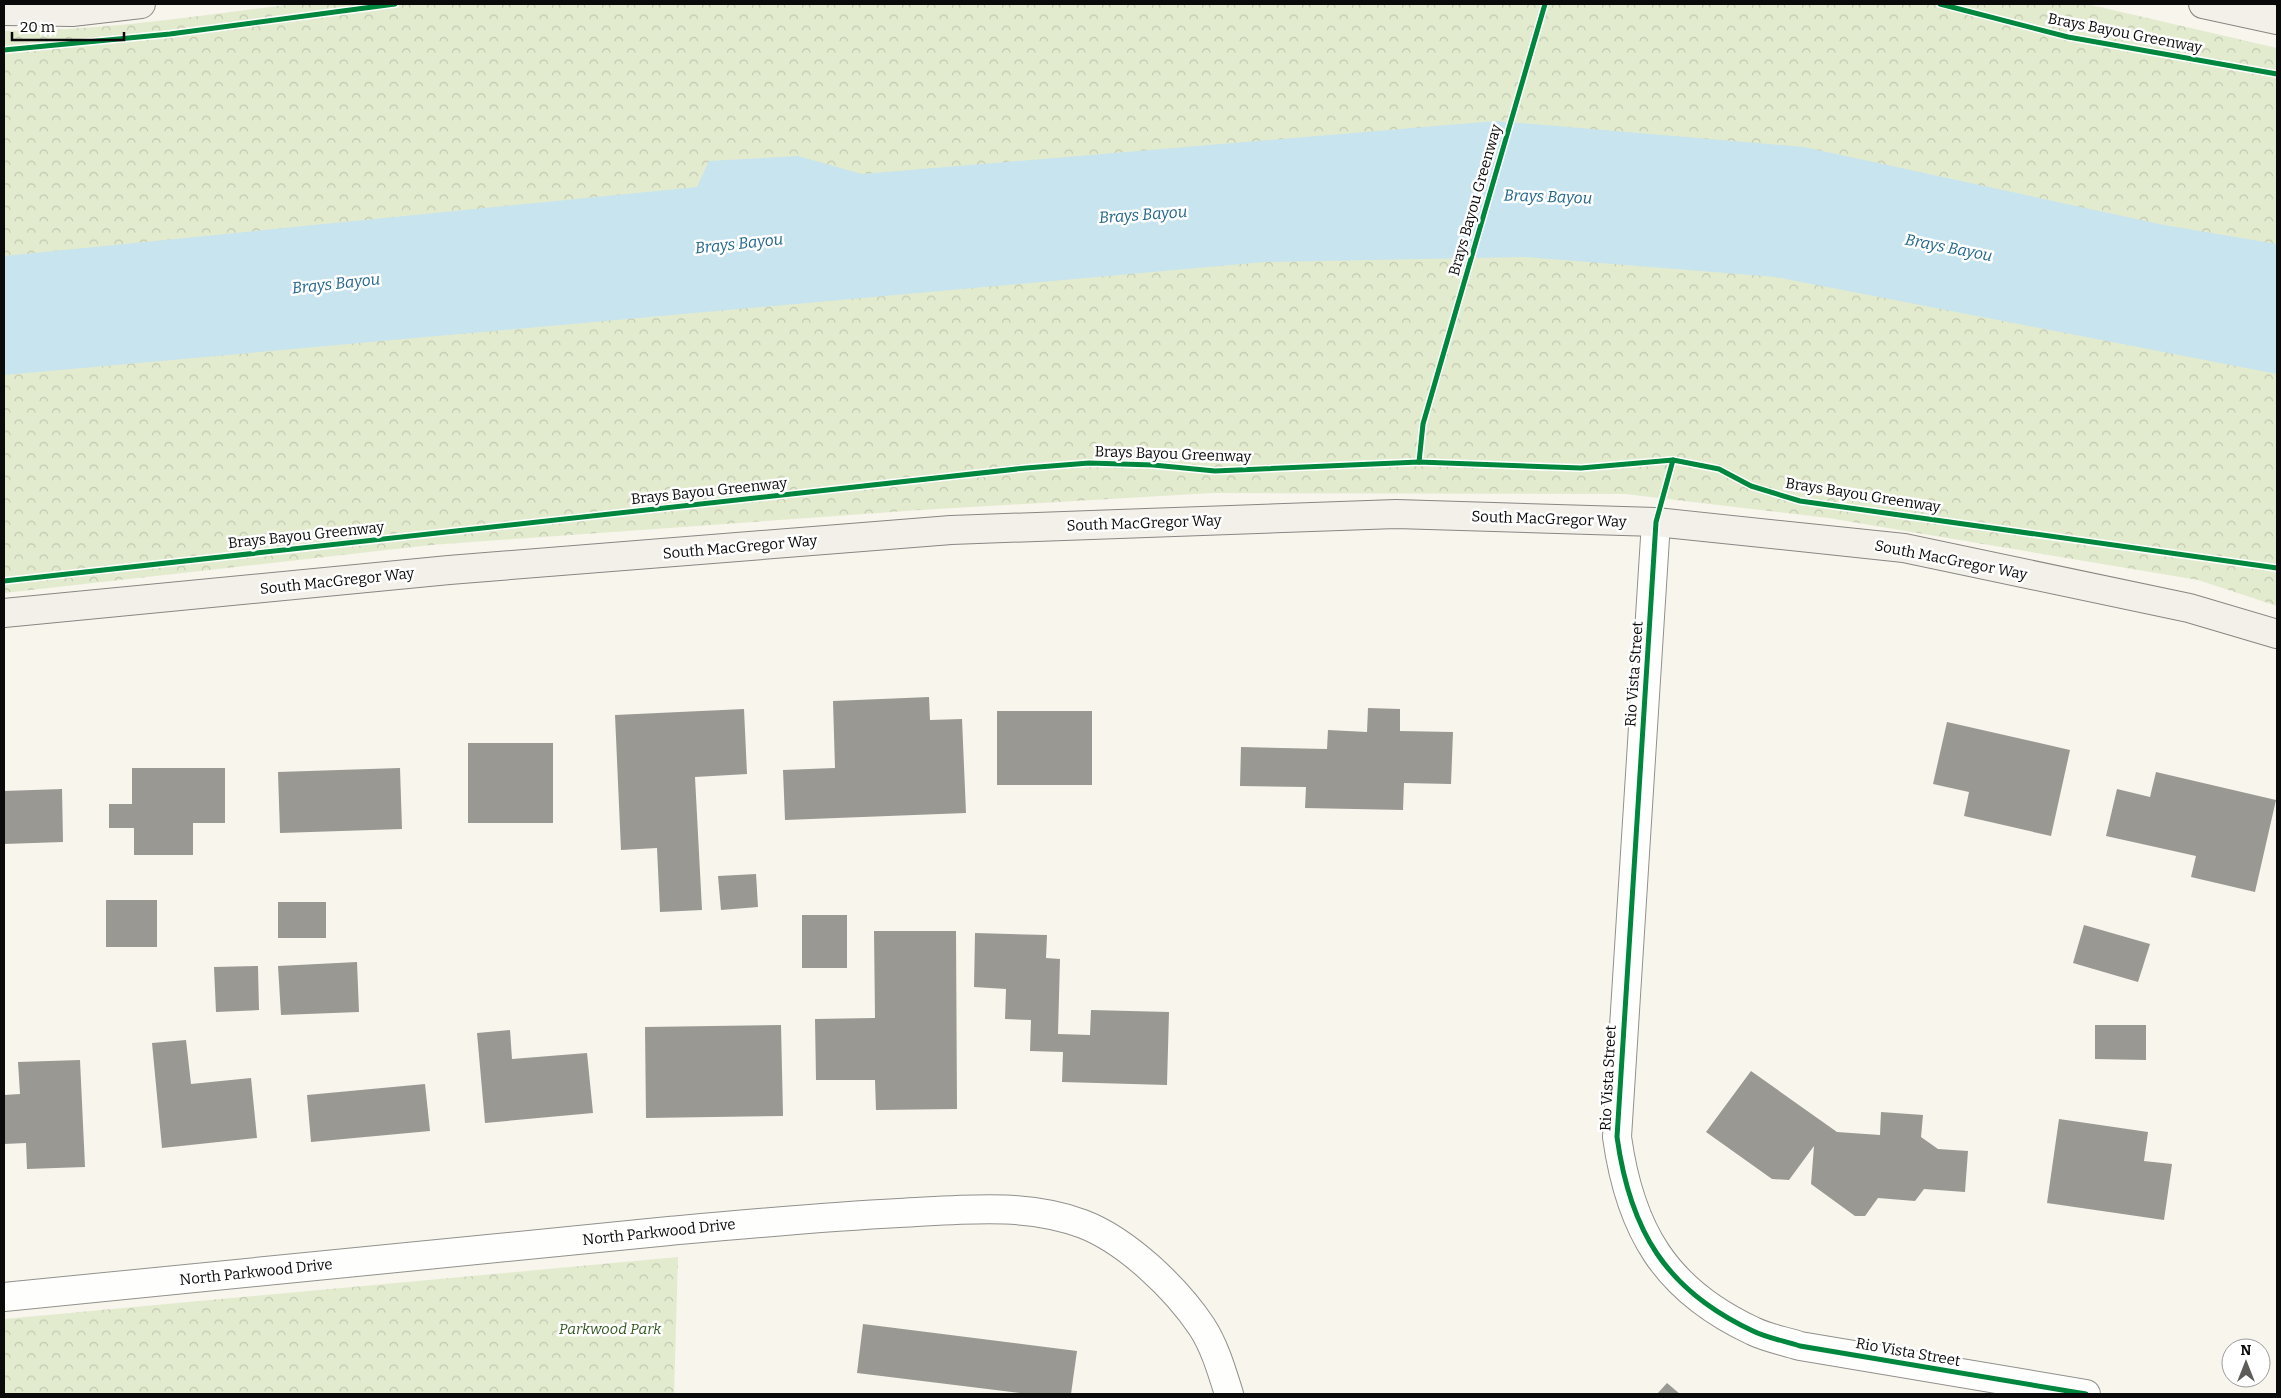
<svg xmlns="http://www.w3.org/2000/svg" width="2281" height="1398" viewBox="0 0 2281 1398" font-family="Bitter,serif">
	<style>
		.park { fill: url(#park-crowns) }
		.water { fill: #c8e4ee }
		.building { fill: #9a9893 }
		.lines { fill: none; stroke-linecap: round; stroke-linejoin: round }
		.street-casing { stroke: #91908c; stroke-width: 30 }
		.secondary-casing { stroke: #888683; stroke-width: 30 }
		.street { stroke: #fefefc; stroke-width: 28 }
		.secondary { stroke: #f2f0e8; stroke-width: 28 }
		.cycleway-casing { stroke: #fff; stroke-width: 8 }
		.cycleway { stroke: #00873e; stroke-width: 5 }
		.labels { text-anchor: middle; stroke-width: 5; stroke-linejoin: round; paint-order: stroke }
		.street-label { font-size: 15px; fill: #0a0a0a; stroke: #fff }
		.park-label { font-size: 15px; font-style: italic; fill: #335922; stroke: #fff }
		.water-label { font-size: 16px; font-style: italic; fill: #22678c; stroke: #fff }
	</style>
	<defs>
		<pattern id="park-crowns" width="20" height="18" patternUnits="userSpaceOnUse" patternTransform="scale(1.25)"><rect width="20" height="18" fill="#e3ebcf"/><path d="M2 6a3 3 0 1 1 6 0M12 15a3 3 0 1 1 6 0" fill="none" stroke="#c1c8b0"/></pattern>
	</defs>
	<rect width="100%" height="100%" fill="#f8f5ed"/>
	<g class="park">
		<path d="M294 4H2087L2277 48V606L2198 580 1828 518 1625 494 1212 493 920 510 431 545 4 593V31C101 31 198 16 294 4Z"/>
		<path d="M678 1257 674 1394H4V1319Z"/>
	</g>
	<path class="water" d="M1496 121 1804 147 2164 225 2277 244V374L1776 277 1525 257 1264 262 4 375V256L697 187 709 161 798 156 862 174Z"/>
	<g class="building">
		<path d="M929 697 930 720 962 719 966 813 785 820 783 770 835 768 833 701Z"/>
		<path d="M1368 708 1400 709V731L1453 732 1451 784 1404 783 1403 810 1305 808 1306 787 1240 786 1241 747 1327 749 1328 730 1367 732Z"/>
		<path d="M744 709 747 774 695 777 702 910 660 912 657 848 621 850 615 715Z"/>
		<rect x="997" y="711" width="95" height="74"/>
		<path d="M1947 722 2070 750 2051 836 1964 816 1969 792 1933 784Z"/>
		<rect x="468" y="743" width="85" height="80"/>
		<path d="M132 768H225V823H193V855H134V828H109V804H132Z"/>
		<path d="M400 768 402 829 280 833 278 772Z"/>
		<path d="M2156 772 2276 800 2255 892 2191 877 2196 856 2106 836 2117 789 2150 797Z"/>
		<path d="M62 789 63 842 4 844V791Z"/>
		<path d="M756 874 758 907 721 910 718 876Z"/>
		<rect x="106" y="900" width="51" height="47"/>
		<rect x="278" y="902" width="48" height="36"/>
		<rect x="802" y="915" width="45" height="53"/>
		<path d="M2084 925 2150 944 2138 982 2073 963Z"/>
		<path d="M874 931H956L957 1109 876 1110 875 1080H816L815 1019 875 1018Z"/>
		<path d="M975 933 1047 935 1046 958 1060 959 1058 1034 1090 1035 1091 1010 1169 1012 1167 1085 1062 1082 1063 1052 1030 1051 1031 1020 1005 1019 1006 989 974 987Z"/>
		<path d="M357 962 359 1012 281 1015 278 966Z"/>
		<path d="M258 966 259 1010 216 1012 214 967Z"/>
		<path d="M781 1025 783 1116 646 1118 645 1027Z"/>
		<path d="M2095 1025H2146V1060L2095 1059Z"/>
		<path d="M510 1030 512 1059 587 1053 593 1113 485 1123 477 1033Z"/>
		<path d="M186 1040 191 1084 251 1078 257 1138 162 1148 152 1043Z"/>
		<path d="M80 1060 85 1167 27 1169 26 1143 4 1144V1095L20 1094 18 1062Z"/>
		<path d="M1751 1071 1837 1132 1880 1135 1881 1112 1923 1115 1921 1137 1938 1149 1968 1151 1965 1192 1924 1189 1915 1201 1878 1198 1865 1216H1855L1811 1184 1814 1146 1789 1180 1772 1179 1706 1132Z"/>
		<path d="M425 1084 430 1131 311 1142 307 1095Z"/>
		<path d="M2059 1119 2148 1132 2144 1161 2172 1164 2164 1220 2047 1203Z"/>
		<path d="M863 1324 1077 1351 1071 1394H1028L857 1373Z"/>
		<path d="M1667 1383 1680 1394H1657Z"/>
	</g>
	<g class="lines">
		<defs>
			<g id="street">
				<path d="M1656 522 1617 1137C1630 1230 1665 1290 1753 1331 1767 1338 1785 1341 1800 1346L2086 1394"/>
				<path d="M4 1297C225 1275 447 1253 669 1231 746 1224 822 1217 899 1213 960 1210 1025 1202 1083 1224 1127 1241 1176 1288 1202 1327 1215 1347 1222 1372 1229 1394"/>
			</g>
			<g id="secondary">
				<path d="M2203 4 2277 20"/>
				<path d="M4 11 72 12 141 4"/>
				<path d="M4 613 449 570 951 530 1396 514 1656 522 1904 548 2189 608 2277 634"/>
			</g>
		</defs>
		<use href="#street" class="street-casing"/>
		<use href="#secondary" class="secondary-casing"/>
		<use href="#street" class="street"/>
		<use href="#secondary" class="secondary"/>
		<defs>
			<g id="cycleway">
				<path d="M1940 4 2068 37 2277 74"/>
				<path d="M4 50 170 34 395 4"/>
				<path d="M1673 460 1656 522 1617 1137C1630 1230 1665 1290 1753 1331 1767 1338 1785 1341 1800 1346L2086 1394"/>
				<path d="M1419 462 1423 424 1545 4"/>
				<path d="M4 581 1026 468 1089 463 1153 465 1215 471 1419 462 1581 468 1673 460 1719 469 1751 486 1800 501 2277 568"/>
			</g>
		</defs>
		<use href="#cycleway" class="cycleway-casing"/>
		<use href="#cycleway" class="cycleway"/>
	</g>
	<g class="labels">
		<g class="street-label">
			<text transform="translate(2125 33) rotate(11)" y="5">Brays Bayou Greenway</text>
			<text transform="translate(1475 200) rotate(-74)" y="5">Brays Bayou Greenway</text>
			<text transform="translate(1173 454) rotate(2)" y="5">Brays Bayou Greenway</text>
			<text transform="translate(709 491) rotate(-6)" y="5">Brays Bayou Greenway</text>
			<text transform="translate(1863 495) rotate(9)" y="5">Brays Bayou Greenway</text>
			<text transform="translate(1549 519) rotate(2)" y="5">South MacGregor Way</text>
			<text transform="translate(1144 523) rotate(-2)" y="5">South MacGregor Way</text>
			<text transform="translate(306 535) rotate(-6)" y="5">Brays Bayou Greenway</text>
			<text transform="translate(740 547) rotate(-5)" y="5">South MacGregor Way</text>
			<text transform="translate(1951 560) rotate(11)" y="5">South MacGregor Way</text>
			<text transform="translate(337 581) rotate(-6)" y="5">South MacGregor Way</text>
			<text transform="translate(1634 674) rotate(-86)" y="5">Rio Vista Street</text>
			<text transform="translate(1608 1078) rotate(-87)" y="5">Rio Vista Street</text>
			<text transform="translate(659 1232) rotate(-6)" y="5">North Parkwood Drive</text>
			<text transform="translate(256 1272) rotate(-6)" y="5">North Parkwood Drive</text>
			<text transform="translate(1908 1352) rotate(10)" y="5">Rio Vista Street</text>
		</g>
		<g class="park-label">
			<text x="610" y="1334">Parkwood Park</text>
		</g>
		<g class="water-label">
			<text transform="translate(1548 196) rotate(2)" y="6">Brays Bayou</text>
			<text transform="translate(1143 214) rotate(-4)" y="6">Brays Bayou</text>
			<text transform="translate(739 243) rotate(-6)" y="6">Brays Bayou</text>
			<text transform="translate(1949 247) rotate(11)" y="6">Brays Bayou</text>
			<text transform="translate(336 283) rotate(-6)" y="6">Brays Bayou</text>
		</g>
	</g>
	<rect width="2281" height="1398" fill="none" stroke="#0a0a0a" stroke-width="10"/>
	<g transform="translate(2246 1363)"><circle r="24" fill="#ffffff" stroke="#9d9d9d"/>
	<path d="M0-4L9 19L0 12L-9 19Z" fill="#5d5c59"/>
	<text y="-8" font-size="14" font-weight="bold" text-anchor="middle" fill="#0a0a0a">N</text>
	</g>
	<path d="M12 32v8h112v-8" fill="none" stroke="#0a0a0a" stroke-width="2.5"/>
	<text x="20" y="32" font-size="15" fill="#0a0a0a" stroke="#ffffff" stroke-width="4" paint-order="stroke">20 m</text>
</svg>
